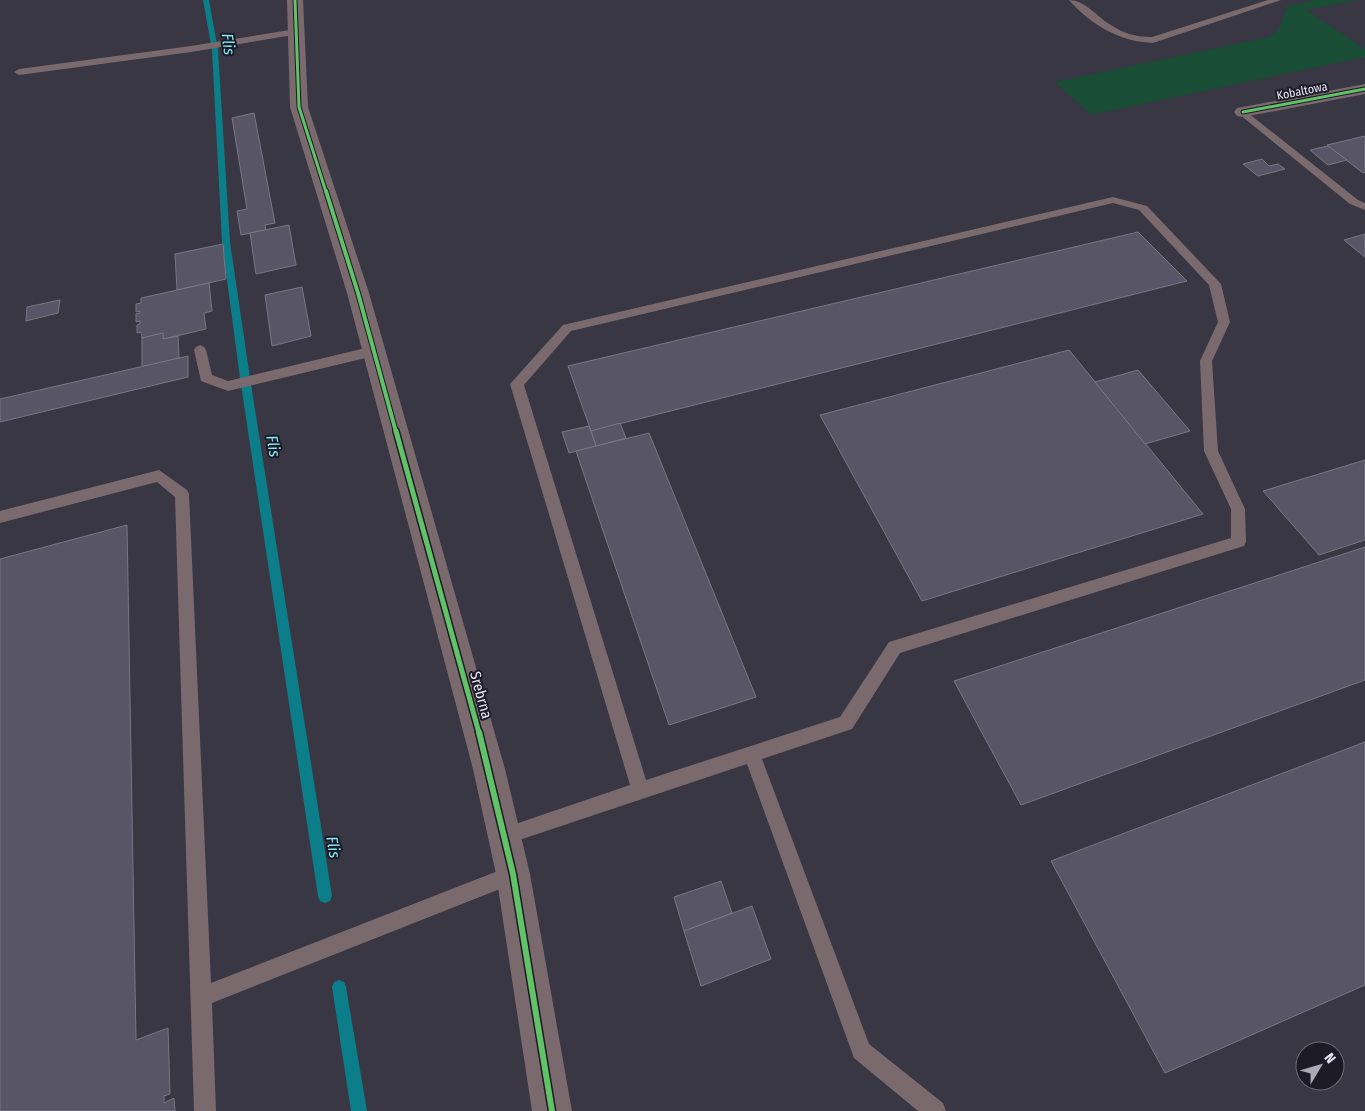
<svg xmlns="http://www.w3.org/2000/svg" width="1365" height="1111" viewBox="0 0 1365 1111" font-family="'Fira Sans Condensed',sans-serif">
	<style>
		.green { fill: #1a4d36 }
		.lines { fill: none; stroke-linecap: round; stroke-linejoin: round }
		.stream { fill: #0b7e8a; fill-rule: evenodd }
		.building { fill: #575566; stroke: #787782 }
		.lane { fill: #7a6a6e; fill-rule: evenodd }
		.street { fill: #7a6a6e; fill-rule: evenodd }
		.cycleway-far3-casing { stroke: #1c1b26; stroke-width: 5 }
		.cycleway-far2-casing { stroke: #1c1b26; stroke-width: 6 }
		.cycleway-far1-casing { stroke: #1c1b26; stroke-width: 8 }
		.cycleway-casing { stroke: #1c1b26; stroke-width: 9 }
		.cycleway-far3 { stroke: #61c268; stroke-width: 3 }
		.cycleway-far2 { stroke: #61c268; stroke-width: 4 }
		.cycleway-far1 { stroke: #61c268; stroke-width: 5 }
		.cycleway { stroke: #61c268; stroke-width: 6 }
		.labels { text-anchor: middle; stroke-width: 4; stroke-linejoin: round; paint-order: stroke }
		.far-street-label { font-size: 12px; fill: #e9e7f7; stroke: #1c1b26 }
		.street-label { font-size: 15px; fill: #e9e7f7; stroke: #1c1b26 }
		.water-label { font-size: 16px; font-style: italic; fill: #82ecfa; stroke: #1c1b26 }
	</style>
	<rect width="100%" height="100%" fill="#383743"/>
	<path class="green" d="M1314 0H1358L1306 10 1365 49V57L1091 115 1055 82 1269 37 1278 30 1288 6Z"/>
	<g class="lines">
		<g class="stream">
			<path d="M203 0H209L218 50 230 242 250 378 332 896 330 901 325 903 320 901 318 896 240 378 222 242 212 50Z"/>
			<path d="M339 980 344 982 346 987 367 1111H351L332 987 334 982Z"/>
		</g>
	</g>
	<g class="building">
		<path d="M254 113 275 223 265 225 266 230 241 235 237 211 247 209 232 118Z"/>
		<path d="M1365 136V172L1363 173 1327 145Z"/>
		<path d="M1328 146 1347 160 1328 165 1310 150Z"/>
		<path d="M1262 159 1269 166 1278 164 1285 169 1258 176 1243 164Z"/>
		<path d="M289 225 296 265 256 274 250 233Z"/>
		<path d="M1138 232 1187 281 591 431 568 366Z"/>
		<path d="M1365 234V257L1344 240Z"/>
		<path d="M223 244 226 279 177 290 175 254Z"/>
		<path d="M209 283 212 311 204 313 206 329 163 339V333L142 338 141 332 137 333V325L140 324V321L136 322V314L140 313V311L136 312V304L141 303V298Z"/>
		<path d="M302 287 311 336 272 346 265 295Z"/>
		<path d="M60 300 58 313 26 321 27 307Z"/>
		<path d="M163 333V339L178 336 179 358 142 367V338Z"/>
		<path d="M1069 350 1203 514 922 601 820 415Z"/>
		<path d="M188 356V377L0 422V399Z"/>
		<path d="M1138 370 1190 431 1145 444 1095 382Z"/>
		<path d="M620 423 626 438 596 446 591 431Z"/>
		<path d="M589 426 596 446 569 453 562 432Z"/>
		<path d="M649 433 756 697 669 725 576 451Z"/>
		<path d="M1365 460V540L1319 555 1263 491Z"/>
		<path d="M127 525 136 1040 168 1028 170 1094 164 1096V1103L174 1098 175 1111H0V559Z"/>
		<path d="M1365 547V680L1021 805 954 681Z"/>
		<path d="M1365 742V985L1165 1073 1051 861Z"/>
		<path d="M721 881 732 913 684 931 674 897Z"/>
		<path d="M752 906 771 959 701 986 684 931Z"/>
	</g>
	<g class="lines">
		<g class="lane">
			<path d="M1069 0C1085 0 1097 17 1111 25 1124 34 1137 37 1152 37L1268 0H1281L1153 43C1120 42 1090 24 1069 0Z"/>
			<path d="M296 29 299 30V34L191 52 19 75 14 72 19 69 191 46Z"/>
			<path d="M1243 109 1358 200 1365 203V210L1350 204 1239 114 1238 112Z"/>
			<path d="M1113 197 1147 206 1221 284 1230 322 1212 361 1218 451 1245 509 1246 542 1244 546 900 653 852 729 762 759 869 1044 943 1103 946 1111H918L854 1058 747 764 504 845 498 842 495 836 498 830 630 785 510 384 563 325ZM1113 203 1139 210 1209 285 1218 322 1200 361 1204 451 1231 509V538L889 642 840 717 646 780 524 385 571 331Z"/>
			<path d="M200 345 204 347 206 350 212 375 228 381 374 346 378 348 380 351 378 354 374 356 228 391 201 381 194 350 196 347Z"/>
			<path d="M159 470 187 490 189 494 211 983 513 865 520 867 522 874 520 881 212 1003 216 1111H194L175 497 157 482 0 523V511Z"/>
		</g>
		<g class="street">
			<path d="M287 0H303L308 107 369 293 505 769 530 874 572 1111H532L496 874 473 769 347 293 290 107Z"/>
			<path d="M1365 84V94L1243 117 1237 116 1234 112 1237 108 1243 107Z"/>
		</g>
		<defs>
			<g id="cycleway-far3">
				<path d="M295 0 299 107 326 192"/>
				<path d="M1243 112 1365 89"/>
			</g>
			<path id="cycleway-far2" d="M326 191 358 293 396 432"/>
			<path id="cycleway-far1" d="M396 431 479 733"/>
			<path id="cycleway" d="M479 732 513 874 552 1111"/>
		</defs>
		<use href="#cycleway-far3" class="cycleway-far3-casing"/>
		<use href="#cycleway-far2" class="cycleway-far2-casing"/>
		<use href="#cycleway-far1" class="cycleway-far1-casing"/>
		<use href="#cycleway" class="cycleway-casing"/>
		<use href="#cycleway-far3" class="cycleway-far3"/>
		<use href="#cycleway-far2" class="cycleway-far2"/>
		<use href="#cycleway-far1" class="cycleway-far1"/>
		<use href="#cycleway" class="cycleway"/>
	</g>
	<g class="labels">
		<g class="far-street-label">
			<text transform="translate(1302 91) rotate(-11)" y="4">Kobaltowa</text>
		</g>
		<g class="street-label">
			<text transform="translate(481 695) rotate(75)" y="5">Srebrna</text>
		</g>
		<g class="water-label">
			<text transform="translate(229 44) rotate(83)" y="6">Flis</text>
			<text transform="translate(274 446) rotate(81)" y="6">Flis</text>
			<text transform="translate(334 847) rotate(81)" y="6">Flis</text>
		</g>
	</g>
	<g transform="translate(1320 1066) rotate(52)"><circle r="24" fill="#1c1b26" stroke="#6e6d7a"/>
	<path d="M0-4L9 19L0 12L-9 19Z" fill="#aba9b8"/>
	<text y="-8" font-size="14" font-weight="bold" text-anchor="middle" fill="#e9e7f7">N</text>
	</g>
</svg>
